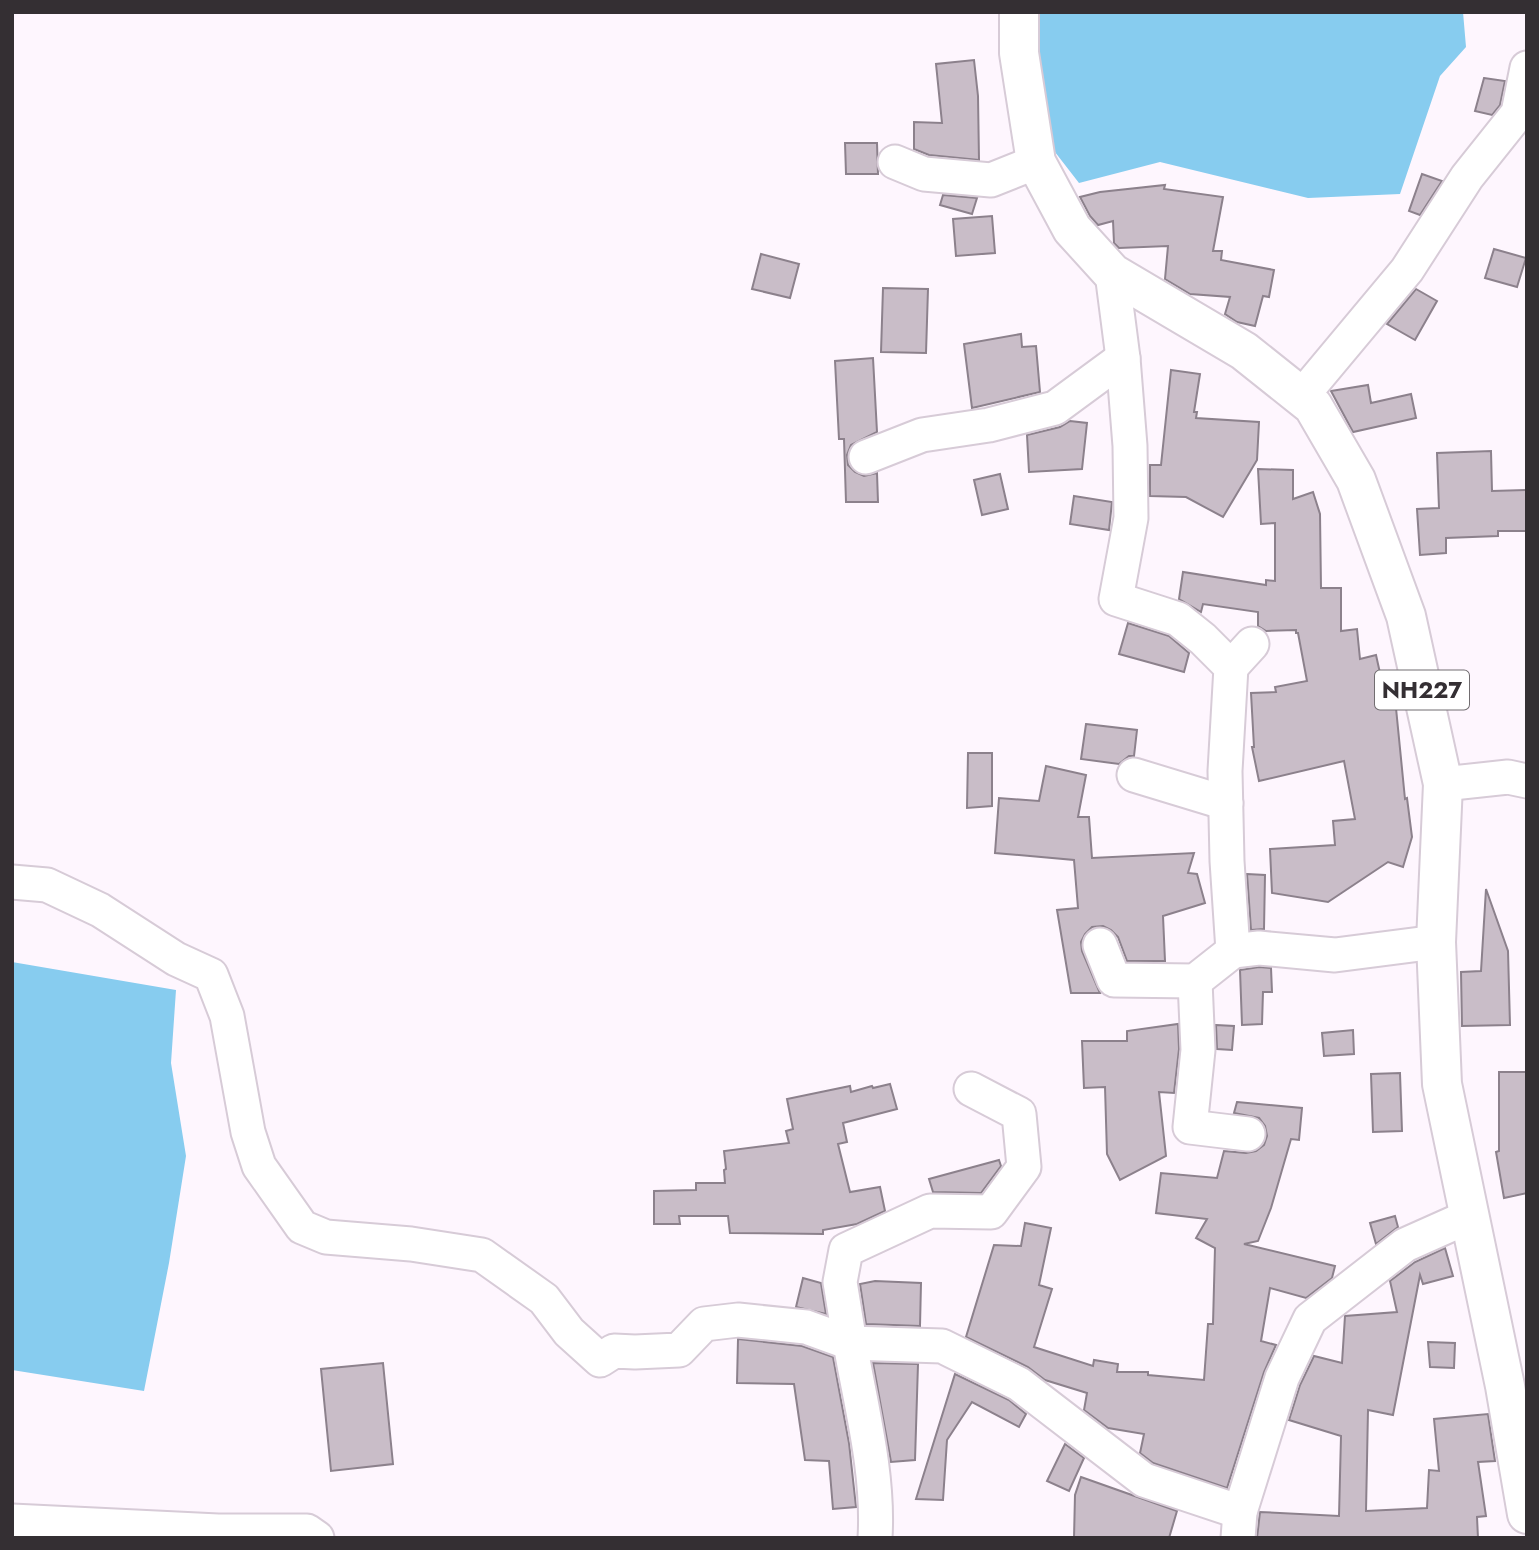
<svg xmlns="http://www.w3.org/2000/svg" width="1539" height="1550" viewBox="0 0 1539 1550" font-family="Jost,sans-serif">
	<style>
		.water { fill: #87ccef }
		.building { fill: #c9bdc8; stroke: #8c818c; stroke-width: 2 }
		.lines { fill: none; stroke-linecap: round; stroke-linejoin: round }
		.minor-casing { stroke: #d7cbd7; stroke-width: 37 }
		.trunk-casing { stroke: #d7cbd7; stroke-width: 42 }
		.minor { stroke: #fff; stroke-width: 33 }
		.trunk { stroke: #fff; stroke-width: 38 }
		.labels { text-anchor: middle; stroke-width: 5; stroke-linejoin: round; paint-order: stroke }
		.shield { fill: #fff; stroke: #716d70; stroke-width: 2 }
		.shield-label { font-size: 23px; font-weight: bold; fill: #342f33 }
	</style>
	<rect width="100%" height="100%" fill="#fef6fe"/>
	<g class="water">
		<path d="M1039 12H1463L1466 47 1440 76 1400 194 1308 198 1160 162 1079 183 1041 134Z"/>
		<path d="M12 962 176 990 171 1063 186 1156 169 1263 144 1391 12 1370Z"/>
	</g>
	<g class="building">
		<path d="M974 60 978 96 979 160 929 155 914 149V122L942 123 936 64Z"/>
		<path d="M1484 78 1505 81 1500 105 1492 115 1475 111Z"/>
		<path d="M845 143H877L878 174H846Z"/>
		<path d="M1422 174 1442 181 1420 215 1409 211Z"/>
		<path d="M1165 185 1164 189 1223 197 1213 251H1222L1221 260 1274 270 1269 297 1263 296 1255 326 1237 322 1225 314 1230 297 1190 294 1165 279 1168 246 1119 248 1114 243 1113 221 1098 225 1090 216 1080 197 1100 192Z"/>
		<path d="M943 195 977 198 972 214 940 205Z"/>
		<path d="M992 216 995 253 956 256 953 219Z"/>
		<path d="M1494 249 1526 258 1517 287 1485 278Z"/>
		<path d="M761 254 799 264 790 298 752 289Z"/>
		<path d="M883 288 928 289 926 353 881 352Z"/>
		<path d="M1416 289 1437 301 1415 340 1387 324Z"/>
		<path d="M1021 334 1022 347 1036 346 1040 392 972 408 964 344Z"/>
		<path d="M873 358 877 432 851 445 847 455 848 465 855 472 864 476 877 473 878 502H846L844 439H839L835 361Z"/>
		<path d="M1171 370 1200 374 1194 412H1197L1196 418 1259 422 1257 460 1223 517 1186 497 1150 496V465H1161Z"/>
		<path d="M1368 385 1371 403 1411 394 1416 418 1353 432 1331 391Z"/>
		<path d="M1070 421 1087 423 1082 469 1029 472 1027 435 1060 427Z"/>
		<path d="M1491 451 1492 491 1527 490V531H1498V536L1446 538V553L1420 555 1417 509 1439 508 1437 453Z"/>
		<path d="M1258 469 1293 470V499L1313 492 1320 514 1321 588H1341V631L1357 629 1360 659 1376 655 1386 700 1395 698 1405 799 1407 798 1412 837 1403 867 1388 862 1328 902 1272 893 1270 849 1335 845 1333 821 1355 819 1344 761 1259 781 1252 747H1254L1251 693 1276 692 1275 687 1307 681 1298 633H1296V630L1266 631 1258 626V612L1203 604 1201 612 1179 599 1183 572 1266 585V580L1275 581V523L1261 524Z"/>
		<path d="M1000 474 1008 509 982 515 974 480Z"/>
		<path d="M1074 496 1112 502 1109 530 1070 524Z"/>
		<path d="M1128 623 1169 636 1189 653 1184 672 1119 654Z"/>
		<path d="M1086 724 1137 730 1134 756H1129L1119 764 1081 759Z"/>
		<path d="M968 753H992V806L967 808Z"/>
		<path d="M1046 766 1086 775 1078 817H1089L1092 858 1194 853 1188 873 1197 874 1205 903 1163 916 1165 961H1127L1118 937 1111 930 1103 926 1092 927 1085 934 1081 942 1082 951 1100 993H1071L1057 910 1078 908 1074 860 995 853 999 798 1039 801Z"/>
		<path d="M1247 874 1265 875 1264 929 1251 930Z"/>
		<path d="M1486 889 1508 951 1510 1025 1462 1026 1461 972 1481 971Z"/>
		<path d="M1259 967 1271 968 1272 992H1263L1262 1024 1242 1025 1240 970Z"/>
		<path d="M1178 1024 1179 1049 1174 1093 1159 1092 1166 1156 1120 1180 1107 1154 1105 1087 1084 1088 1082 1041H1127V1031Z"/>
		<path d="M1216 1025 1234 1026 1232 1050 1217 1049Z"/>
		<path d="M1353 1030 1354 1054 1324 1056 1322 1033Z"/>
		<path d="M1499 1072H1527V1193L1504 1198 1496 1152 1499 1151Z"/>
		<path d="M1400 1073 1402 1131 1373 1132 1371 1074Z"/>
		<path d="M890 1084 897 1109 843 1123 847 1142 838 1144 850 1192 880 1187 885 1211 857 1224 823 1230V1234L730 1233 728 1216H679L680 1224H654V1191L696 1190V1183H725L724 1170 726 1169 724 1151 789 1143 786 1131 793 1129 787 1099 850 1086 851 1092 872 1086 873 1088Z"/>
		<path d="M1237 1102 1302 1108 1299 1140 1291 1139 1271 1208 1258 1241 1244 1244 1335 1266 1332 1278 1306 1298 1270 1288 1261 1341 1276 1345 1264 1372 1227 1488 1153 1463 1140 1453 1144 1434 1108 1428 1084 1410 1087 1393 1045 1380 1028 1367 966 1337 994 1245 1021 1246 1025 1223 1051 1228 1039 1285 1052 1289 1034 1347 1093 1366 1094 1360 1118 1364 1117 1372H1148V1375L1204 1380 1208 1324H1213L1215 1248 1196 1238 1207 1219 1156 1213 1161 1173 1217 1178 1224 1151 1246 1153 1256 1151 1264 1145 1267 1136 1265 1126 1259 1118 1234 1113Z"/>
		<path d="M999 1160 1001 1166 981 1193 933 1192 929 1179Z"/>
		<path d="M1395 1216 1398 1227 1376 1244 1370 1223Z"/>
		<path d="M1445 1248 1453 1276 1423 1284 1420 1275 1393 1415 1368 1410 1366 1511 1427 1508 1429 1470 1439 1471 1434 1419 1488 1414 1495 1461 1478 1462 1486 1516 1477 1517 1478 1538H1257L1260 1512 1339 1516 1341 1436 1289 1420 1300 1385 1314 1356 1342 1363 1345 1316 1397 1312 1390 1281 1415 1262Z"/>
		<path d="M803 1278 821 1283 826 1314 796 1307Z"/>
		<path d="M875 1281 921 1283 920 1326 866 1324 860 1284Z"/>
		<path d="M738 1339 802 1346 833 1357 849 1443 856 1507 833 1509 829 1461 805 1460 794 1384 737 1383Z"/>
		<path d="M1428 1342 1455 1343 1454 1368 1430 1367Z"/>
		<path d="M383 1363 393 1464 331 1471 321 1369Z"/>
		<path d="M873 1363 918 1364 915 1460 891 1462Z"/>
		<path d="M955 1374 1009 1400 1026 1414 1019 1427 972 1402 947 1440 943 1500 916 1499Z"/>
		<path d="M1065 1444 1084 1458 1069 1491 1047 1481Z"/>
		<path d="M1081 1477 1177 1511 1169 1538H1074L1075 1495Z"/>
	</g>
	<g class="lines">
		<defs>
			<g id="minor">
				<path d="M895 162 924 174 991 180 1036 162"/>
				<path d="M1112 273 1123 358 1130 446 1131 518 1116 599 1178 619 1203 639 1231 667 1225 771 1227 861 1233 951"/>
				<path d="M1301 397 1407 270 1467 177 1518 113 1527 68"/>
				<path d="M866 457 922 435 989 425 1055 408 1123 358"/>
				<path d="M1231 667 1252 644"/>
				<path d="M1134 775 1226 803"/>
				<path d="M1443 784 1508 777 1527 781"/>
				<path d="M12 882 47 885 100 910 176 959 211 975 227 1016 248 1132 259 1166 302 1227 326 1237 411 1244 482 1255 544 1299 569 1332 600 1360 614 1351 635 1352 679 1350 704 1324 738 1320 806 1327 850 1343C861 1407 879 1473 875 1538"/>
				<path d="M1100 945 1114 980 1195 981 1233 951 1259 948 1335 955 1436 942"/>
				<path d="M1195 981 1198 1050 1190 1127 1248 1134"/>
				<path d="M971 1089 1019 1114 1024 1167 991 1212 930 1211 846 1250 840 1282 850 1343 942 1346 1019 1384 1144 1480 1240 1512"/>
				<path d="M12 1521 218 1531H307L317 1538"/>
				<path d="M1238 1538 1240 1512 1282 1378 1310 1319 1405 1245 1470 1216"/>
			</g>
			<path id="trunk" d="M1019 12V53L1036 162 1072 229 1112 273 1244 351 1313 406 1356 480 1406 616 1443 784 1436 942 1442 1084 1505 1386 1527 1514"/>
		</defs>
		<use href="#minor" class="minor-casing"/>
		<use href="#trunk" class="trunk-casing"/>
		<use href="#minor" class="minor"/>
		<use href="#trunk" class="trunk"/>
	</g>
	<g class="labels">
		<rect class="shield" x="1375" y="670.5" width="94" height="39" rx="5"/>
		<g class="shield-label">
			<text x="1422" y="698">NH227</text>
		</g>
	</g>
	<rect width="1539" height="1550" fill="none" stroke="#342f33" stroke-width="28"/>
</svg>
